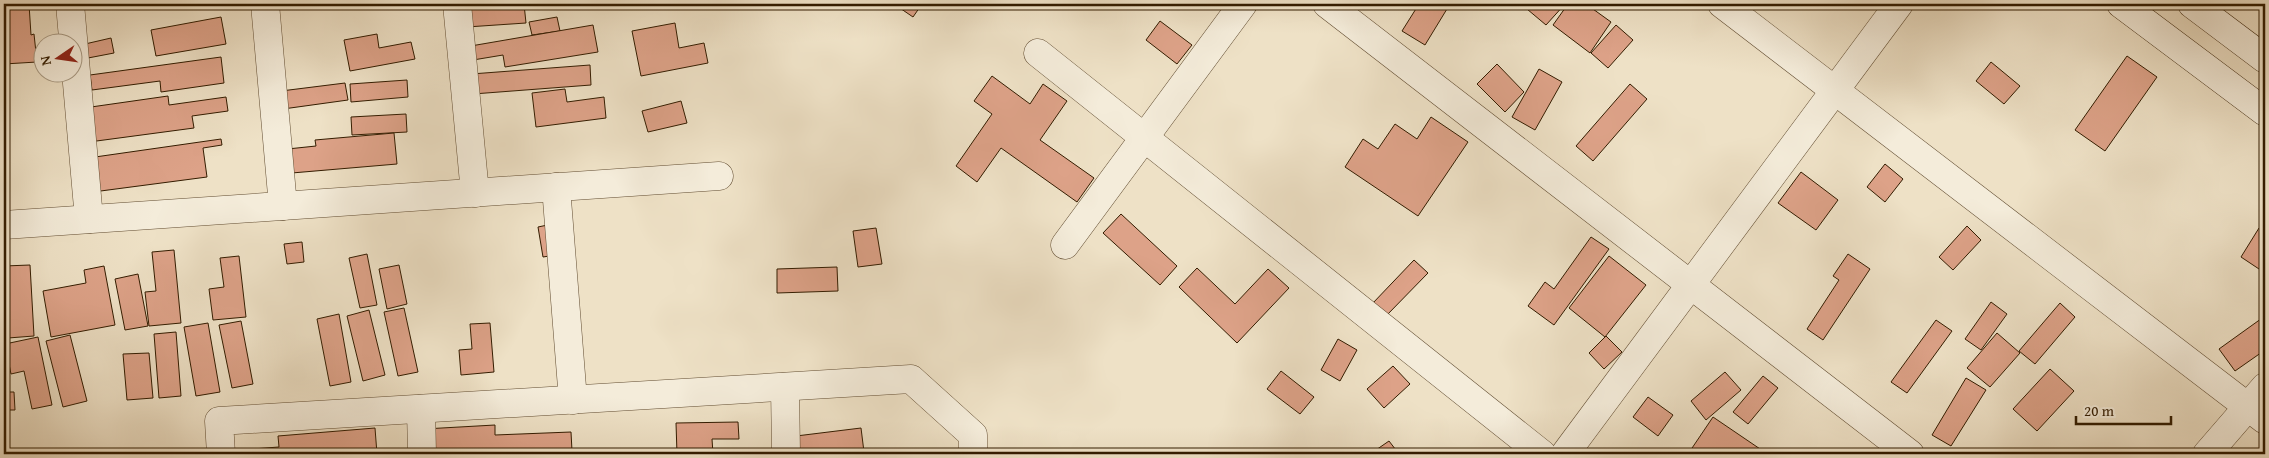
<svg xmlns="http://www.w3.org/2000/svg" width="2269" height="458" viewBox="0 0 2269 458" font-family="'Gentium Book Plus',serif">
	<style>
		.building { fill: #dda288; stroke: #331c00 }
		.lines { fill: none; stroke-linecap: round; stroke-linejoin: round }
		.street-casing { stroke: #624d32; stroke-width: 29 }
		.secondary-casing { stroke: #331c00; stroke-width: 29 }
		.street { stroke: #f4ecda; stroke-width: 28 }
		.secondary { stroke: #f4ecda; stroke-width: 28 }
	</style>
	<rect width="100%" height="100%" fill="#eee1c6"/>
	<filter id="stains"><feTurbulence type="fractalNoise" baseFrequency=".004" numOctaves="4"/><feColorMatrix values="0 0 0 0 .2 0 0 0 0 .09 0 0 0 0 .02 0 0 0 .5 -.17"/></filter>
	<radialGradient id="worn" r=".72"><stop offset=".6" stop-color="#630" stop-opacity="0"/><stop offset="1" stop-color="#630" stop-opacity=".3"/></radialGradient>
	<g class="building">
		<path d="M29 4 31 35 34 34 37 62 4 64V5Z"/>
		<path d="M451 4H524L526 23 452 28Z"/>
		<path d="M894 4H922L913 17Z"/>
		<path d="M1419 4H1450L1425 45 1402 31Z"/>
		<path d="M1521 4H1565L1546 25Z"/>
		<path d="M1568 4H1586L1611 22 1590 53 1553 25Z"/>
		<path d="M221 17 226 44 156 56 151 30Z"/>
		<path d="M557 17 560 31 532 35 529 22Z"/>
		<path d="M1160 21 1192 45 1177 64 1146 40Z"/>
		<path d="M675 23 679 48 704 43 708 63 641 76 632 31Z"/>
		<path d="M593 25 598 52 505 67 503 55 461 62 459 48Z"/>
		<path d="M1616 25 1633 40 1608 68 1591 53Z"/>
		<path d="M377 34 379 48 411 42 415 59 350 71 344 40Z"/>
		<path d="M111 38 114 53 88 58 85 44Z"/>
		<path d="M2127 56 2157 77 2105 151 2075 130Z"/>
		<path d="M221 57 224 83 161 92 160 81 92 90 90 75Z"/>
		<path d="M1991 62 2020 86 2004 104 1976 81Z"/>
		<path d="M1497 64 1524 92 1505 112 1477 84Z"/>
		<path d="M590 65 591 85 460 95 458 75Z"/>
		<path d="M1539 69 1562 82 1535 130 1512 117Z"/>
		<path d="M992 76 1030 104 1043 84 1067 101 1040 140 1094 178 1077 202 1001 148 977 182 956 166 992 114 974 101Z"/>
		<path d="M407 80 408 97 351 102 350 84Z"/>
		<path d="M345 83 348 100 283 109 281 91Z"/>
		<path d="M1630 84 1647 99 1593 161 1576 146Z"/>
		<path d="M565 89 567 102 604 97 606 118 536 127 532 93Z"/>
		<path d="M168 96 169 105 226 97 228 111 192 116 194 128 89 142 84 108Z"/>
		<path d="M681 101 687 123 648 132 642 111Z"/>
		<path d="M406 114 407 132 352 135 351 117Z"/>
		<path d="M1431 117 1468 142 1418 216 1345 167 1363 139 1378 149 1395 124 1417 139Z"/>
		<path d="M394 133 397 164 280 174 278 150 316 146 315 140Z"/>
		<path d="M221 139 222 145 203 148 207 177 93 192 88 158Z"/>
		<path d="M1885 164 1903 179 1885 202 1867 187Z"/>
		<path d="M1801 172 1838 200 1816 230 1778 203Z"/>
		<path d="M1121 214 1177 266 1160 285 1103 233Z"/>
		<path d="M557 223 562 254 543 257 538 227Z"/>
		<path d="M1967 226 1981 240 1953 270 1939 257Z"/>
		<path d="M876 228 882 264 858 267 853 231Z"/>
		<path d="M2259 228 2265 232V273L2241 257Z"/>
		<path d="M1591 237 1609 249 1554 325 1528 306 1545 282 1554 289Z"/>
		<path d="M302 242 304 262 287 264 284 244Z"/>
		<path d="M174 250 181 323 149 326 145 292 156 291 152 252Z"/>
		<path d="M367 254 377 305 360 308 349 258Z"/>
		<path d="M1848 254 1870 269 1823 340 1807 329 1839 280 1833 276Z"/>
		<path d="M239 256 246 317 213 320 209 289 224 287 220 258Z"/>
		<path d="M1609 256 1646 285 1605 337 1569 308Z"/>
		<path d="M1414 260 1428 273 1386 316 1372 304Z"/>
		<path d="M30 265 34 336 8 338 4 266Z"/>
		<path d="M399 265 407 304 387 309 379 269Z"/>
		<path d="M104 266 115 325 51 337 43 291 86 283 84 270Z"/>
		<path d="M837 267 838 291 777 293V269Z"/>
		<path d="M1197 268 1235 304 1268 269 1289 288 1237 343 1179 287Z"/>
		<path d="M138 274 148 326 125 330 115 279Z"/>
		<path d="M1991 302 2007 314 1981 350 1965 339Z"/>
		<path d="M2060 303 2075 317 2035 364 2019 351Z"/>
		<path d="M404 308 418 372 398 376 384 312Z"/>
		<path d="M369 310 385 375 363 381 347 316Z"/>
		<path d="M339 314 351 382 330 386 317 319Z"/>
		<path d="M2265 316V350L2235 371 2219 349Z"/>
		<path d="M1936 320 1952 331 1907 393 1891 382Z"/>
		<path d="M241 321 253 384 232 388 219 325Z"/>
		<path d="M208 323 220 392 196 396 184 327Z"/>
		<path d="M490 323 494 372 461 375 459 350 472 349 470 324Z"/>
		<path d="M176 332 181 396 159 398 154 334Z"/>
		<path d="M1997 333 2020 353 1990 387 1967 368Z"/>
		<path d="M70 335 87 401 63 407 46 341Z"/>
		<path d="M1606 336 1622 352 1604 369 1589 353Z"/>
		<path d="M38 337 52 405 32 409 24 371 11 374 5 344Z"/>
		<path d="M1338 339 1357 350 1340 381 1321 370Z"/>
		<path d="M149 353 153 398 127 400 123 354Z"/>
		<path d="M1393 366 1410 384 1384 408 1367 389Z"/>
		<path d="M2050 369 2074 391 2037 431 2013 409Z"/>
		<path d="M1281 371 1314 397 1300 414 1267 389Z"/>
		<path d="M1725 372 1741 390 1706 420 1691 401Z"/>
		<path d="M1763 376 1778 388 1748 424 1733 412Z"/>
		<path d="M1966 378 1986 390 1951 446 1932 435Z"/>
		<path d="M4 392H14L15 410H4Z"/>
		<path d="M1648 397 1673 415 1658 436 1633 417Z"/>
		<path d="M1713 417 1766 453 1765 454H1688Z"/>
		<path d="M738 422 739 439H712L713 454H677L676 423Z"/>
		<path d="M495 425V435L571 432 572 451 425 454 424 429Z"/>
		<path d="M375 428 377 454H240L239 450 279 447 278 436Z"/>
		<path d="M861 428 864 452 790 454 788 437Z"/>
		<path d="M1389 441 1399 454H1375L1373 452Z"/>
		<path d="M189 451V454H132Z"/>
	</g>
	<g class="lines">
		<defs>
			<g id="street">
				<path d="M70 4 89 219"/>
				<path d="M265 4 283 206"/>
				<path d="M457 4 475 193"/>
				<path d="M1327 4 1910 454"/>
				<path d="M1722 4 2265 420"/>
				<path d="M1038 53 1542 454"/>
				<path d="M556 187 573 400"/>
				<path d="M4 225 719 176"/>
				<path d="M1065 245 1243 4"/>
				<path d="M785 387 786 454"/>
				<path d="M421 409 422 454"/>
				<path d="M221 454 219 421 911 379 973 435V454"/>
				<path d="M1565 454 1899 4"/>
				<path d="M2207 454 2265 387"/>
			</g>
			<g id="secondary">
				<path d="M2121 4 2265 112"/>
				<path d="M2192 4 2265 59"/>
			</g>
		</defs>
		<use href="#street" class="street-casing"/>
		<use href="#secondary" class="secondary-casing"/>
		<use href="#street" class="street"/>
		<use href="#secondary" class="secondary"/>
	</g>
	<rect width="2269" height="458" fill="none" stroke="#eee1c6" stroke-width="20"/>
	<rect x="5" y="5" width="2259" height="448" fill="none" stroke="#331c00" stroke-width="2.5"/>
	<rect x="10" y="10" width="2249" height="438" fill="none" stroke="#331c00"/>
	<g transform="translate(58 58) rotate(257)"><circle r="24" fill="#f4ecda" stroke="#a79983"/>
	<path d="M0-4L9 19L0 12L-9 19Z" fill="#8f2418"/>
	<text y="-8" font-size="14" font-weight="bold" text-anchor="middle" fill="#331c00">N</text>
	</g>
	<path d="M2076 416v8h95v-8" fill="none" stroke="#331c00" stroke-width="2.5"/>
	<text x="2084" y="416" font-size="15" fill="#331c00" stroke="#f4ecda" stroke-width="4" paint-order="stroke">20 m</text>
	<rect width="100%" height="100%" filter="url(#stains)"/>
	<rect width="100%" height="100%" fill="url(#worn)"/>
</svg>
